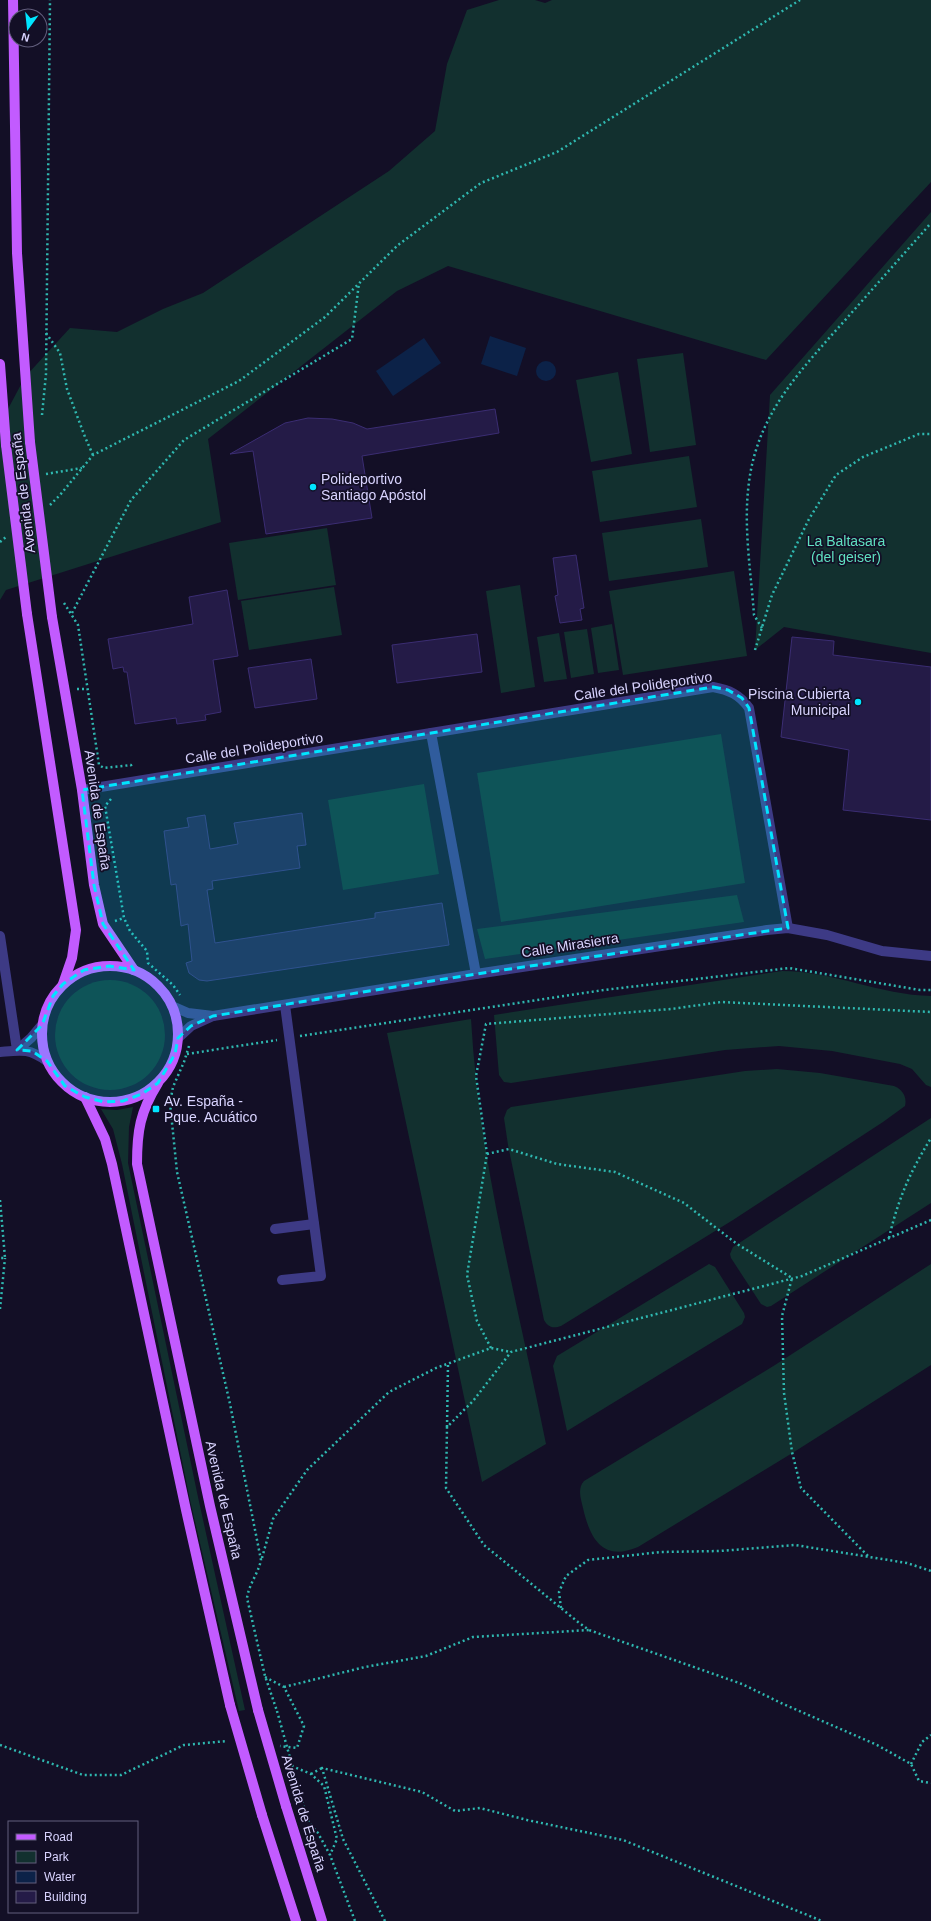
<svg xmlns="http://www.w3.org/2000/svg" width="931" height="1921" viewBox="0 0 931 1921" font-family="Helvetica,sans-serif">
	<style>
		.green { fill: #12302f }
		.water { fill: #0c2248 }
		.building { fill: #241b47; stroke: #3b2d73 }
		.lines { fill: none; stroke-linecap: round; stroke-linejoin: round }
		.path { stroke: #2fb8b0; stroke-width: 2.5; stroke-dasharray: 2 3; stroke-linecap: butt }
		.minor { stroke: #3d3a85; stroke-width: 10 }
		.major { stroke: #c25bff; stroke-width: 10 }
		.path-bridge { stroke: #2fb8b0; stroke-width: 2.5; stroke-dasharray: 2 3; stroke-linecap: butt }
		.major-bridge { stroke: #c25bff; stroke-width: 10 }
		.marked { fill: #00e5ff; fill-opacity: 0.2; stroke: #00e5ff; stroke-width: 3; stroke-dasharray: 8 5; stroke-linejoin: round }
		.poi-dot { fill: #00e5ff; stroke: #130f26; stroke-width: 1.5 }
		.labels { text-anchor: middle; stroke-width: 3.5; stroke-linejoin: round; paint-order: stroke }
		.poi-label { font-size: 14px; fill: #d9d4ff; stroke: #130f26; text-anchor: start }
		.street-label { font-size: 14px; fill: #d9d4ff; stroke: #130f26 }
		.park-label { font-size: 14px; fill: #5fe0c0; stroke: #130f26 }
	</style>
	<rect width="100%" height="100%" fill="#130f26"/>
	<g class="green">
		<path d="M499 0H535L545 3 552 0H931V182L766 360 448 266 397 291 208 439 221 522 6 590 0 600V424L25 377 70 328 117 332 163 309 203 293 389 171 435 131 447 64 467 10Z"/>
		<path d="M931 212V653L784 627 755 650 770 395Z"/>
		<path d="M683 353 696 445 650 452 637 359Z"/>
		<path d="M618 372 632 454 591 462 576 380Z"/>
		<path d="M689 456 697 507 600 522 592 471Z"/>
		<path d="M701 519 708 567 609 581 602 533Z"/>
		<path d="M327 528 336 585 238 600 229 543Z"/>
		<path d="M734 571 747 656 623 675 609 591Z"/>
		<path d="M520 585 535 687 501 693 486 591Z"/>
		<path d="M334 587 342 635 249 650 241 601Z"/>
		<path d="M612 624 619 670 598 673 591 628Z"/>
		<path d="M587 629 594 674 571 678 564 632Z"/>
		<path d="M559 633 567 679 544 682 537 637Z"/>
		<path d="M721 734 745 883 501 922 477 773Z"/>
		<path d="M424 784 439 874 343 890 328 800Z"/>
		<path d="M737 895 744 922 485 959 477 929Z"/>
		<path d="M782 971C833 971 880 995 931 996V1087L926 1085 912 1069 900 1064 832 1051 779 1046 725 1050 511 1083 504 1082 499 1075 494 1015Z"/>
		<circle cx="110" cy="1035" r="55"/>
		<path d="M471 1019C479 1163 518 1303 546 1444L482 1482 387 1033Z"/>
		<path d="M777 1069 820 1073 894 1086C903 1090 907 1097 905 1106L883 1122 733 1220 561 1326C553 1329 548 1327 544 1320L508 1145 504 1118 507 1110 511 1107 745 1071Z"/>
		<path d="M133 1107 129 1127 128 1163 198 1497 245 1710 239 1711 190 1500 122 1164 113 1129 101 1109 117 1110Z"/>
		<path d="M931 1118V1203L771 1306 767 1307 761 1304 731 1258 730 1254 733 1247Z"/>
		<path d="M709 1264 715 1267 744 1313 745 1317 742 1324 567 1431 553 1366 557 1356Z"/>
		<path d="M931 1264V1365L794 1452 638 1547C603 1562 590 1539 583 1508 581 1499 577 1489 584 1481L775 1365Z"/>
	</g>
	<g class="water">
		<path d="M490 336 526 348 517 376 481 364Z"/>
		<path d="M424 338 441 363 393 396 376 371Z"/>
		<circle cx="546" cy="371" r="10"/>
	</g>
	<g class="building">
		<path d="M495 409 499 433 362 456 372 518 266 534 253 451 230 454 285 423 308 418 332 419 353 423 367 429Z"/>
		<path d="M576 555 584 608 580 609 582 620 560 623 555 596 558 595 553 558Z"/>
		<path d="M227 590 238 656 213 660 221 712 205 715 206 720 177 724 176 718 135 724 127 672H124L123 667 113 669 108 639 193 624 189 597Z"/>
		<path d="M477 634 482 672 397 683 392 645Z"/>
		<path d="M792 637 834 641 833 655 931 667V820L843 810 849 750 781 737Z"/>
		<path d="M311 659 317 699 255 708 248 668Z"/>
		<path d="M302 813 306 845 297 846 300 868 212 881 213 889 207 890 215 943 375 918V913L442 903 449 945 207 981 199 980 189 973 186 963 192 961 188 924 181 926 176 884 171 885 164 831 189 827 187 818 205 815 210 849 238 844 234 823Z"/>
	</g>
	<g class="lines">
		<g class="path">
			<path d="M46 333 60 353 67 389 85 437 93 455"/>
			<path d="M42 415 46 374 50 0"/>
			<path d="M46 474 82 468"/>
			<path d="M50 505 60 495 93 455 239 381 325 317 398 245 481 183 557 152 800 0"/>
			<path d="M0 542 6 537"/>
			<path d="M64 603 78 625 99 765 104 768 131 765 132 769"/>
			<path d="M72 613 131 500 184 440 352 339 359 283"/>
			<path d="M762 628 754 615C751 572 743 526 749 482 758 412 802 369 847 318 875 286 903 255 931 223"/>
			<path d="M755 650 772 595 809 519 836 475 863 457 919 434H931"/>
			<path d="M77 689H86"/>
			<path d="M111 799 105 806 124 918 130 931 147 951 148 963 173 985 180 995"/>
			<path d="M115 921 124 918"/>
			<path d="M300 1036 604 990 789 968 920 990H931"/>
			<path d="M189 1046 184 1062 173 1087 170 1103 177 1172 230 1404 261 1560C258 1574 249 1584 247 1598L265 1676 277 1711"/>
			<path d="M187 1054 277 1040"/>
			<path d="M487 1154 509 1149 557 1164 615 1172 684 1203 737 1244 792 1278 782 1316 784 1393 792 1452 801 1488 868 1556"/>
			<path d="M0 1200 5 1258H0"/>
			<path d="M931 1220 802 1276 511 1352 473 1401 447 1427 446 1488 484 1545 578 1622 589 1630 742 1684 781 1703 877 1745 911 1764 919 1781 931 1783"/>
			<path d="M889 1238C898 1199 910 1172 931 1138"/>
			<path d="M0 1309 5 1258"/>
			<path d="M491 1348 477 1321 467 1275 487 1154 476 1076 486 1024 671 1009 721 1002 931 1012"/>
			<path d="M447 1427 448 1364"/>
			<path d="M262 1558 273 1519 307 1470 389 1392 436 1368 491 1348 511 1352"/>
			<path d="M561 1608 559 1592 566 1576 588 1560 661 1552 720 1551 795 1545 907 1563 931 1571"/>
			<path d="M265 1677 284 1687 304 1726 297 1748 280 1746"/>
			<path d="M284 1687 365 1667 426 1656 473 1637 589 1630"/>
			<path d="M0 1745 83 1775H121L184 1745 227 1741"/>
			<path d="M287 1764 311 1774 324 1786 337 1839 330 1855"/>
			<path d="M911 1764 922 1742 931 1735"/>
			<path d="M311 1774 322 1768"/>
			<path d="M302 1801 309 1823 318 1833 330 1855 355 1921"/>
			<path d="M385 1921 343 1839 322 1768 422 1792 455 1811 480 1808 527 1820 623 1840 822 1921"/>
		</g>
		<g class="minor">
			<path d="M82 790 431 733"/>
			<path d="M0 936 17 1050"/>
			<path d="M476 974 431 733 713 687C729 690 739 694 749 708L788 928"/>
			<path d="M172 1006 188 1013 213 1016"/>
			<path d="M178 1038 191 1026 213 1016 476 974 767 930 788 928 827 935 882 951 931 956"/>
			<path d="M17 1050 31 1038 42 1025"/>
			<path d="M0 1052C22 1050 28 1048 47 1061"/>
			<path d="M275 1229 314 1224"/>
			<path d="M282 1280 321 1276 285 1005"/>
		</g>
		<g class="major">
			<path d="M13 0 17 253 30 442"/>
			<path d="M0 364 6 445"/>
			<path d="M27 614 76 930 72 958 63 984"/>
			<path d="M52 617 82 790 94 885 103 924 134 970"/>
			<circle cx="110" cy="1034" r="68"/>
			<path d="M158 1083C140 1112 137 1131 137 1164L210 1506 258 1710"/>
			<path d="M85 1097 105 1139 112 1164 186 1510 230 1705"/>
			<path d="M286 1806 322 1921"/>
			<path d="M262 1815 296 1921"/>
		</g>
		<path class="path-bridge" d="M277 1711 302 1801"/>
		<g class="major-bridge">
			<path d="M30 442 52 617"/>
			<path d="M6 445 27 614"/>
			<path d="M230 1705 262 1815"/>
			<path d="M258 1710 286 1806"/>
		</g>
	</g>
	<path class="marked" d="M713 687 728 690 742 698 749 708 788 928 476 974 213 1016 191 1026 178 1038 175 1054 158 1083 142 1094 123 1101 104 1102 85 1097 65 1086 47 1061 32 1051 17 1050 42 1025 53 996 63 984 84 970 109 966 134 970 103 924 94 885 82 790Z"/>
	<g class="poi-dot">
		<circle cx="313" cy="487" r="4"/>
		<circle cx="858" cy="702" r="4"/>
		<rect x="152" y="1105" width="8" height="8" rx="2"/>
	</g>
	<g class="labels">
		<g class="poi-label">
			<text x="321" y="484">Polideportivo<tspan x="321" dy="16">Santiago Apóstol</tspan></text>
			<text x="850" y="699" text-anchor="end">Piscina Cubierta<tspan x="850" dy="16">Municipal</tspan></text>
			<text x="164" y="1106">Av. España -<tspan x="164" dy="16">Pque. Acuático</tspan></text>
		</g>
		<g class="street-label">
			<text transform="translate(23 493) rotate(-97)" y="5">Avenida de España</text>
			<text transform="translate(643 686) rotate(-8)" y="5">Calle del Polideportivo</text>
			<text transform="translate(254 748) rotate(-9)" y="5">Calle del Polideportivo</text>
			<text transform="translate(98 810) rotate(82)" y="5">Avenida de España</text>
			<text transform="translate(570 945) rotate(-9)" y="5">Calle Mirasierra</text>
			<text transform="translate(224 1500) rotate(77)" y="5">Avenida de España</text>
			<text transform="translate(304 1813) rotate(73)" y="5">Avenida de España</text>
		</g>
		<g class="park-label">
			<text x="846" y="546">La Baltasara<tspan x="846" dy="16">(del geiser)</tspan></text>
		</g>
	</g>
	<rect x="8" y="1821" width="130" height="92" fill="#130f26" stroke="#625e7d"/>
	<rect x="16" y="1834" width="20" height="6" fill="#c25bff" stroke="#625e7d"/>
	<text x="44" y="1841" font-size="12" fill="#d9d4ff">Road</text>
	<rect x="16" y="1851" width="20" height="12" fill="#12302f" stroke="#625e7d"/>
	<text x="44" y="1861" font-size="12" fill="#d9d4ff">Park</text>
	<rect x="16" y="1871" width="20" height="12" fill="#0c2248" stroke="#625e7d"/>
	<text x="44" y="1881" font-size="12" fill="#d9d4ff">Water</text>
	<rect x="16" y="1891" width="20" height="12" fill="#241b47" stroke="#625e7d"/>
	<text x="44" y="1901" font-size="12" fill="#d9d4ff">Building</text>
	<g transform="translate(28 28) rotate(195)"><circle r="19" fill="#130f26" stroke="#625e7d"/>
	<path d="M0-3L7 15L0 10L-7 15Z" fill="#00e5ff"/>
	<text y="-6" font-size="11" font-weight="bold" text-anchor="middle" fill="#d9d4ff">N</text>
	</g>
</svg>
